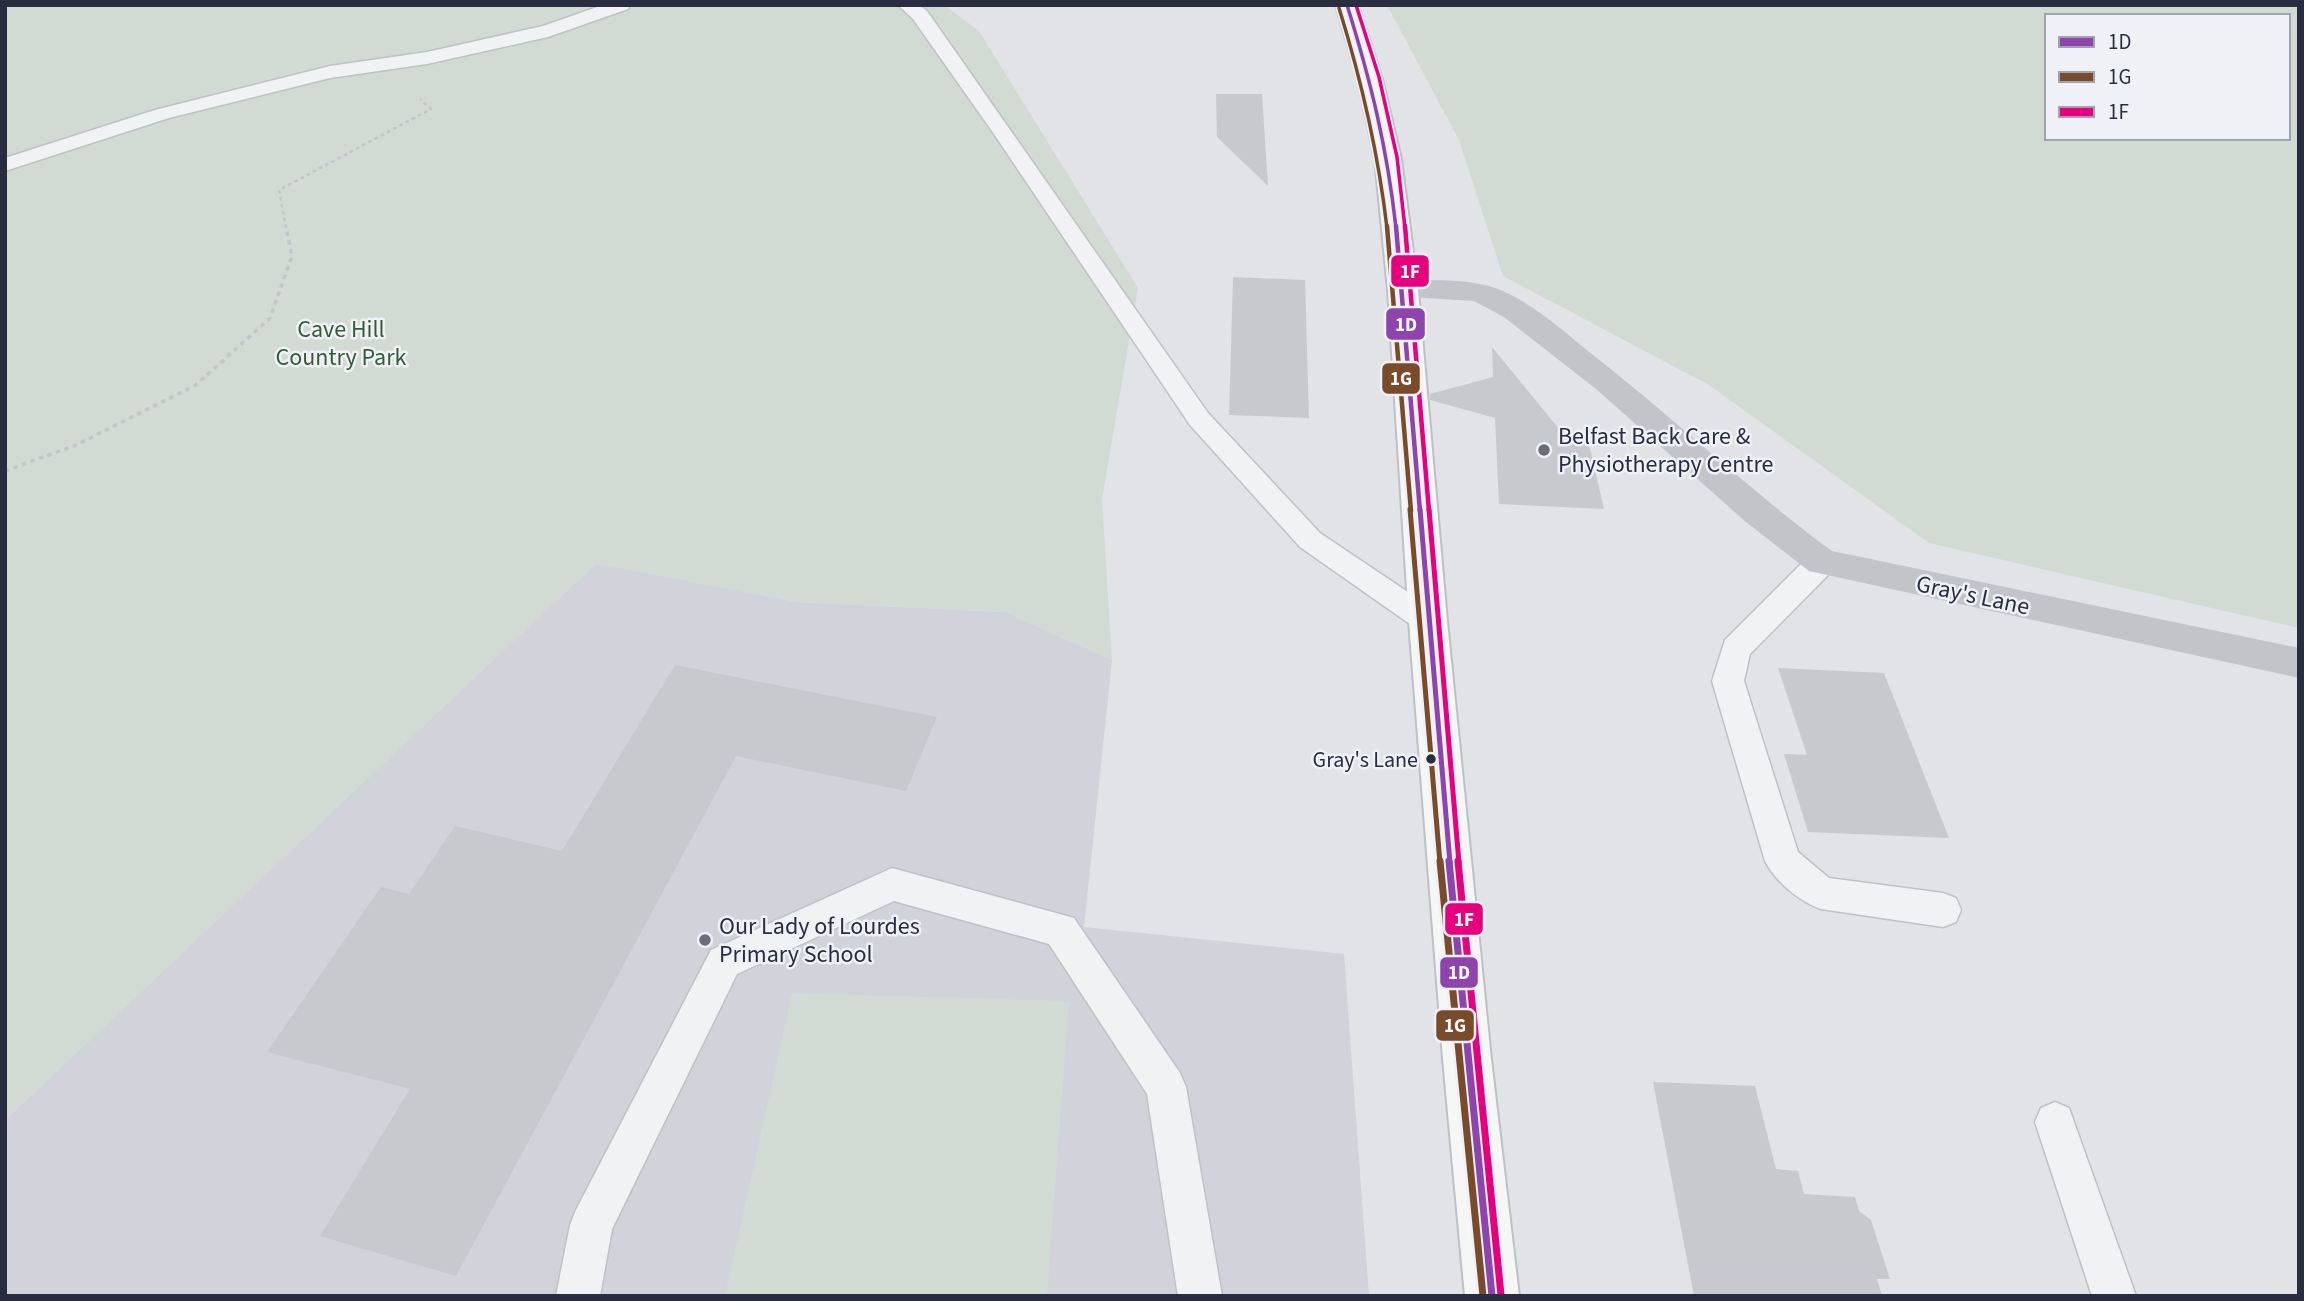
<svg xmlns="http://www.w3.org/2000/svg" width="2304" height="1301" viewBox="0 0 2304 1301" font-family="'Source Sans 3',sans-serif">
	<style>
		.built { fill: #d1d2da }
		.green { fill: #d1dad3; fill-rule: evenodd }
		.building { fill: #c8c9ce }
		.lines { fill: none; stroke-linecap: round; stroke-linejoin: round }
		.lane-casing { stroke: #c0c1c5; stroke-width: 3 }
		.primary-casing { stroke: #bec0c5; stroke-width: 4 }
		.path-far1 { stroke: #c4c4ca; stroke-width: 2.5; stroke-dasharray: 3.5 3.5; stroke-linecap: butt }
		.path { stroke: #c4c4ca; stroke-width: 3.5; stroke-dasharray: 4.5 4.5; stroke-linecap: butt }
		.lane { fill: #f1f2f4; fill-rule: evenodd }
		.secondary { fill: #c3c4c9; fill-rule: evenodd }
		.primary { fill: #f6f6f6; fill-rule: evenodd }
		.bus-1-far3-casing { stroke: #f0f1f6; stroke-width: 7 }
		.bus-1-far2-casing { stroke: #f0f1f6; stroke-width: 9 }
		.bus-1-far1-casing { stroke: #f0f1f6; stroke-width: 10 }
		.bus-1-casing { stroke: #f0f1f6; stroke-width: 12 }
		.bus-2-far3-casing { stroke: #f0f1f6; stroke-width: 7 }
		.bus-2-far2-casing { stroke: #f0f1f6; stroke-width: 9 }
		.bus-2-far1-casing { stroke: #f0f1f6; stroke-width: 10 }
		.bus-2-casing { stroke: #f0f1f6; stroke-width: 12 }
		.bus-3-far3-casing { stroke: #f0f1f6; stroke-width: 7 }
		.bus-3-far2-casing { stroke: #f0f1f6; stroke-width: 9 }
		.bus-3-far1-casing { stroke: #f0f1f6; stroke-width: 10 }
		.bus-3-casing { stroke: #f0f1f6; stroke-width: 12 }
		.bus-1-far3 { stroke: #8e44ad; stroke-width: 3.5 }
		.bus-1-far2 { stroke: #8e44ad; stroke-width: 4.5 }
		.bus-1-far1 { stroke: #8e44ad; stroke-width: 5 }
		.bus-1 { stroke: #8e44ad; stroke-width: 7 }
		.bus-2-far3 { stroke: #7a4b2a; stroke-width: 3.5 }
		.bus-2-far2 { stroke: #7a4b2a; stroke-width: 4.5 }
		.bus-2-far1 { stroke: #7a4b2a; stroke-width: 5 }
		.bus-2 { stroke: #7a4b2a; stroke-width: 7 }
		.bus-3-far3 { stroke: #e5007d; stroke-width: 3.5 }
		.bus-3-far2 { stroke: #e5007d; stroke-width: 4.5 }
		.bus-3-far1 { stroke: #e5007d; stroke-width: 5 }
		.bus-3 { stroke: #e5007d; stroke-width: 7 }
		.poi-dot { fill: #6a6d7a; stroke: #f0f1f6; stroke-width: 2.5 }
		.bus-dot { fill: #292d40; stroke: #f0f1f6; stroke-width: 2.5 }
		.labels { text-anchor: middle; stroke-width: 5; stroke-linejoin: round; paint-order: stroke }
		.bus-label { font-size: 22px; fill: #292d40; stroke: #f0f1f6; text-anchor: end }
		.park-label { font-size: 24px; fill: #375b38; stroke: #f0f1f6 }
		.poi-label { font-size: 24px; fill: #292d40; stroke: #f0f1f6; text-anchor: start }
		.street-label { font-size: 24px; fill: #292d40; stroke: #f0f1f6 }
		.line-badge { stroke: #f0f1f6; stroke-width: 2.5 }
		.badge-label { font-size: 19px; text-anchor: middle; font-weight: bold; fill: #fff }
	</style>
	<rect width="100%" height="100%" fill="#e2e3e7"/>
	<path class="built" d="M596 563 797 602 1005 612 1112 660 1084 927 1344 954 1369 1296H5V1120Z"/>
	<g class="green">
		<path d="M5 5H944L979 31 1138 288 1102 499 1112 660 1005 612 797 602 596 564 5 1120Z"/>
		<path d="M1387 5H2299V628L1929 543 1709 385 1503 276 1459 140ZM2047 16H2288V138H2047Z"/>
		<path d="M792 993 1069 1001 1047 1296H725Z"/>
	</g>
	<g class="building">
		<path d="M1216 94H1262L1268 186 1217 137Z"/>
		<path d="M1233 277 1305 280 1309 418 1229 415Z"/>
		<path d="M1492 347 1560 430 1586 431 1604 509 1499 504 1495 418 1430 400V394L1493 377Z"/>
		<path d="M675 665 937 717 906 791 736 756 456 1276 320 1236 410 1089 267 1052 381 887 409 894 455 826 562 851Z"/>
		<path d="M1778 668 1884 673 1949 838 1808 832 1784 754 1807 755Z"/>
		<path d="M1653 1082 1755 1086 1776 1169 1798 1171 1804 1194 1855 1197 1859 1211 1871 1220 1890 1279H1877L1882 1296H1694Z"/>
	</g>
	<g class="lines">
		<defs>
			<g id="lane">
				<path d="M603 5H630L628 9 548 37 427 64 330 78 169 118 5 171V158L155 110 330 66 427 52 543 26Z"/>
				<path d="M898 5H919L927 11 1208 413 1320 533 1439 613 1443 621 1439 629 1428 633 1417 629 1300 547 1190 425 994 134 913 19Z"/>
				<path d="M1822 551 1833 554 1837 562 1833 570 1750 654 1744 681 1798 852 1829 878 1943 893 1956 898 1961 910 1956 922 1943 927 1821 909C1800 902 1775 881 1765 861L1712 681 1725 640 1811 554Z"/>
				<path d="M892 868 1074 918 1180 1073 1186 1087 1222 1296H1178L1147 1094 1049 944 894 901 737 974 612 1229 600 1296H556L570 1225 576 1210 711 950Z"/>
				<path d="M2055 1102 2069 1108 2136 1296H2092L2035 1122 2041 1108Z"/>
			</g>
			<path id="primary" d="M1336 5H1358L1382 79 1401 159 1418 290 1447 621 1491 1059 1519 1296H1465L1443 1059 1409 621 1388 290 1375 159 1358 79Z"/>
		</defs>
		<use href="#lane" class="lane-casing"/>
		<use href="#primary" class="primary-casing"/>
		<path class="path-far1" d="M286 228 279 190 431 109 420 99"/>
		<path class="path" d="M5 471 76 445 196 385 270 318 292 256 286 226"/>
		<use href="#lane" class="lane"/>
		<path class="secondary" d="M1403 281C1435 280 1472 278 1503 291 1539 307 1571 338 1602 362 1680 424 1752 492 1832 551L2299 648V678L1809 571 1746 522 1596 389 1504 317 1474 301 1393 296 1388 290 1393 284Z"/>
		<use href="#primary" class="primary"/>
		<defs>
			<path id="bus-1-far3" d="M1347 5C1371 82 1387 147 1396 228"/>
			<path id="bus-1-far2" d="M1396 226 1420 511"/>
			<path id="bus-1-far1" d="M1420 509 1450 863"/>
			<path id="bus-1" d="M1449 861 1492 1296"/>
			<path id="bus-2-far3" d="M1339 8C1362 82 1378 151 1387 228"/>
			<path id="bus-2-far2" d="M1387 226 1411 511"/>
			<path id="bus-2-far1" d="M1410 509 1440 863"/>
			<path id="bus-2" d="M1440 861 1483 1296"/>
			<path id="bus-3-far3" d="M1356 5 1379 77 1397 157 1405 228"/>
			<path id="bus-3-far2" d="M1405 226 1429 511"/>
			<path id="bus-3-far1" d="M1429 509 1459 863"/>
			<path id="bus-3" d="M1458 861 1501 1295"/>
		</defs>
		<use href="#bus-1-far3" class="bus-1-far3-casing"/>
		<use href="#bus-1-far2" class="bus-1-far2-casing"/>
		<use href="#bus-1-far1" class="bus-1-far1-casing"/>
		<use href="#bus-1" class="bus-1-casing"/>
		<use href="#bus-2-far3" class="bus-2-far3-casing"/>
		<use href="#bus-2-far2" class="bus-2-far2-casing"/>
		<use href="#bus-2-far1" class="bus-2-far1-casing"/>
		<use href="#bus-2" class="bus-2-casing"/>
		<use href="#bus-3-far3" class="bus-3-far3-casing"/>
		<use href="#bus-3-far2" class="bus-3-far2-casing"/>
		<use href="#bus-3-far1" class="bus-3-far1-casing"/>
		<use href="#bus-3" class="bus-3-casing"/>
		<use href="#bus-1-far3" class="bus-1-far3"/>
		<use href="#bus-1-far2" class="bus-1-far2"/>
		<use href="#bus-1-far1" class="bus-1-far1"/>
		<use href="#bus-1" class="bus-1"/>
		<use href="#bus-2-far3" class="bus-2-far3"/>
		<use href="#bus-2-far2" class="bus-2-far2"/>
		<use href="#bus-2-far1" class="bus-2-far1"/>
		<use href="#bus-2" class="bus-2"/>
		<use href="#bus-3-far3" class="bus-3-far3"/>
		<use href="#bus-3-far2" class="bus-3-far2"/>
		<use href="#bus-3-far1" class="bus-3-far1"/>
		<use href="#bus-3" class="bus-3"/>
	</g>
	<g class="poi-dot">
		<circle cx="1544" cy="450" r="7"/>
		<circle cx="705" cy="940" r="7"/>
	</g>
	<circle class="bus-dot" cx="1431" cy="759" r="6"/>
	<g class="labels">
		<g class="bus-label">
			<text x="1418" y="767">Gray's Lane</text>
		</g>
		<g class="park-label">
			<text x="341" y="337">Cave Hill<tspan x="341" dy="28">Country Park</tspan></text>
		</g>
		<g class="poi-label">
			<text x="1558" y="444">Belfast Back Care &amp;<tspan x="1558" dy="28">Physiotherapy Centre</tspan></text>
			<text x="719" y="934">Our Lady of Lourdes<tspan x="719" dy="28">Primary School</tspan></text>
		</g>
		<g class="street-label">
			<text transform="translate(1973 595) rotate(12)" y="8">Gray's Lane</text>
		</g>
	</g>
	<g class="line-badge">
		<rect x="1390" y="254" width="40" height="34" rx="7" fill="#e5007d"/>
		<rect x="1385" y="307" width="41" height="34" rx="7" fill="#8e44ad"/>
		<rect x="1381" y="362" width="40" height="33" rx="7" fill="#7a4b2a"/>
		<rect x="1444" y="902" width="40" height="34" rx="7" fill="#e5007d"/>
		<rect x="1439" y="956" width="40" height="33" rx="7" fill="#8e44ad"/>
		<rect x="1435" y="1009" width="40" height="33" rx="7" fill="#7a4b2a"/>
	</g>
	<g class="badge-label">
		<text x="1410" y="278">1F</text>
		<text x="1406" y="331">1D</text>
		<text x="1401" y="385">1G</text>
		<text x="1464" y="926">1F</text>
		<text x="1459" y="979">1D</text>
		<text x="1455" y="1032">1G</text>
	</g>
	<rect width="2304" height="1301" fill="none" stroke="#292d40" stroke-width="14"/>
	<rect x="2045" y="14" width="245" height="126" fill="#f0f1f6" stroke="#a0a3ad" stroke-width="2"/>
	<rect x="2059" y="37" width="35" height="10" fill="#8e44ad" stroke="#a0a3ad" stroke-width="2"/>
	<text x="2108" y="49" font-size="21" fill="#292d40">1D</text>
	<rect x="2059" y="72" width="35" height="10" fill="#7a4b2a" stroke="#a0a3ad" stroke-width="2"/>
	<text x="2108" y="84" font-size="21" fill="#292d40">1G</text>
	<rect x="2059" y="107" width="35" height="10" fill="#e5007d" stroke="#a0a3ad" stroke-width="2"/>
	<text x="2108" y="119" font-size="21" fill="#292d40">1F</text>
</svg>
